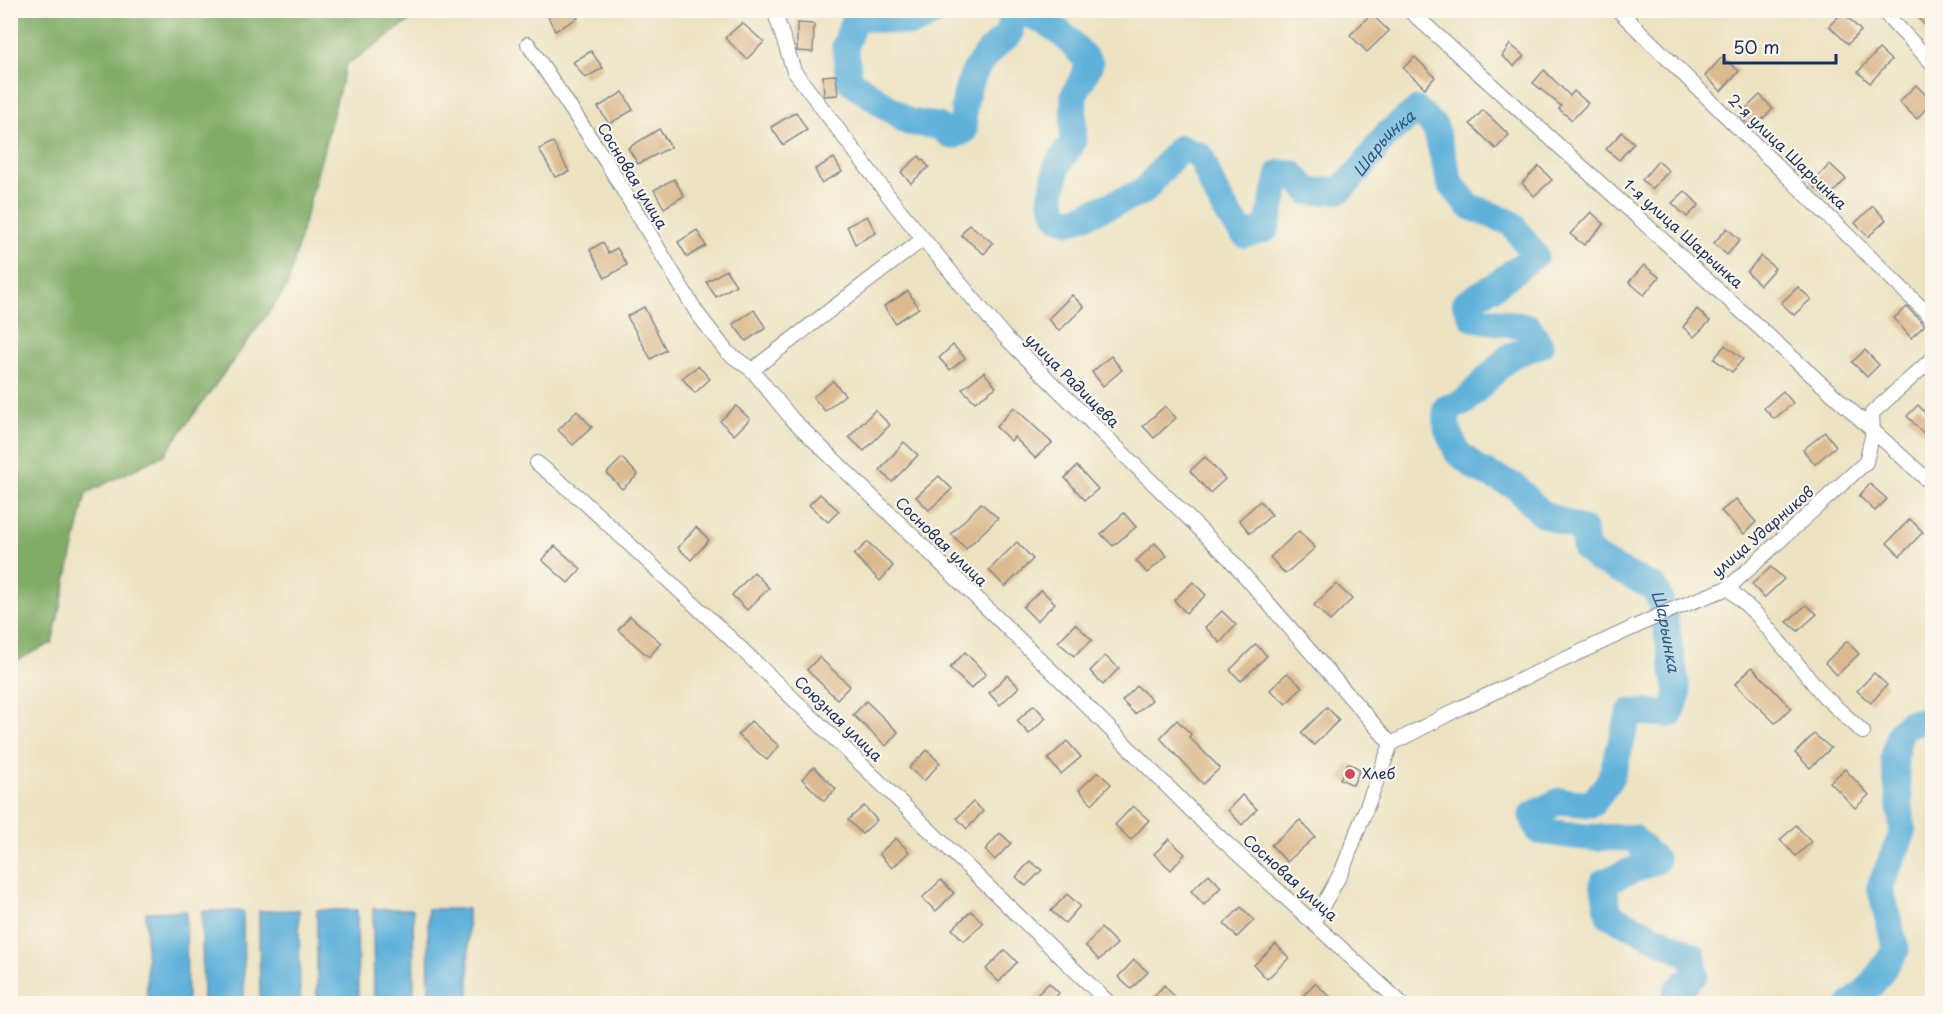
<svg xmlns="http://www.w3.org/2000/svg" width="1943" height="1014" viewBox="0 0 1943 1014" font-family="'Playpen Sans',sans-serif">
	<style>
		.forest { fill: #80ac66; stroke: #4e6e62; stroke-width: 1.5 }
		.water { fill: #5fb1da; stroke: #3d709c; stroke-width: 1.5 }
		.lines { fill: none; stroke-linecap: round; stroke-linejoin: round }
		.river { stroke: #5fb1da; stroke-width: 27 }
		.building { fill: #dcb98f }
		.street-casing { stroke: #848990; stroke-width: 16 }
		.street { stroke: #fff; stroke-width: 14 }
		.poi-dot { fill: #d1495b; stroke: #fbf7ec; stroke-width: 2 }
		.labels { text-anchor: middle; stroke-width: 4.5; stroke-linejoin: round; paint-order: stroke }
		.street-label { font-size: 15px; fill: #1b2f5e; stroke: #fbf7ec }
		.poi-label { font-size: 15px; fill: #1b2f5e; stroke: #fbf7ec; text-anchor: start }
		.water-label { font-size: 16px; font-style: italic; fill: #2f5683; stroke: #fbf7ec }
	</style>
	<rect width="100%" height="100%" fill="#fbf7ec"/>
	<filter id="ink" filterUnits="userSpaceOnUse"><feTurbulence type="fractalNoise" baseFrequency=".0167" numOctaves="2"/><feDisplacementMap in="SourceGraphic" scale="12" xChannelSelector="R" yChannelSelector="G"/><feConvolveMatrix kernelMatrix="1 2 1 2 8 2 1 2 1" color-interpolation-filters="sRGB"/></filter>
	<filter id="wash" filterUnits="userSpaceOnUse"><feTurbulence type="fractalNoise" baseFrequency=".008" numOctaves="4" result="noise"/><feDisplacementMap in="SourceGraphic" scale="24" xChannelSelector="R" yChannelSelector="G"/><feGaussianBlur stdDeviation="1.35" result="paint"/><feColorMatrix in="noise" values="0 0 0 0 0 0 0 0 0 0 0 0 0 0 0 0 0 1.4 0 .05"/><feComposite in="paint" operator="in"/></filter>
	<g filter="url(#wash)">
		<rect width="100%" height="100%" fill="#ede3c3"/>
		<path class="forest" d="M10 11H424L346 65 287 287 164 455 86 493 52 643 11 663Z"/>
		<g class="water">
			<path d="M373 909H413L414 1003H374Z"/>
			<path d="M428 909H468L469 1003H429Z"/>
			<path d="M299 910 300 1003H260L259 911Z"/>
			<path d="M317 910H357L358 1003H317Z"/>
			<path d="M186 911 187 1003H147L146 912Z"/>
			<path d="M202 911H243L244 1003H203Z"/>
		</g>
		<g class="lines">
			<g class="river">
				<path id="s1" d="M942 10 913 23 855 16 845 47 849 80 908 122 938 126 952 136 964 131C960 90 976 57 1010 34L1012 11C1047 16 1069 38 1090 64L1074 95 1073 142 1057 166 1051 200 1058 217 1071 221 1143 192 1180 148 1201 156C1211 186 1223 211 1245 235L1266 229 1280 173 1293 174 1309 192 1340 190 1360 170 1387 134 1417 110 1435 127 1450 183 1469 206 1511 223 1535 255 1496 285 1465 303 1473 318 1529 327 1540 345 1510 356 1463 403 1446 408 1447 428 1457 452 1479 470 1515 486 1541 513 1583 530 1585 548 1600 561 1655 588 1662 605 1678 694 1671 714 1630 712 1610 780 1592 804 1559 801 1532 815 1539 831 1585 837 1633 838 1656 861 1603 882 1609 915 1693 956 1695 974 1676 992 1675 1004"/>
				<path d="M1851 1004 1871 986 1896 950 1880 887 1903 832 1894 757 1900 732 1909 723 1932 720"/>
			</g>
		</g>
		<g id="blocks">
			<g class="building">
				<path d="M545 10H574L578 18 555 31Z"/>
				<path d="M1926 10H1932V33L1918 18Z"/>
				<path d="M1843 12 1861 31 1848 44 1829 26Z"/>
				<path d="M1371 14 1389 31 1367 52 1350 35Z"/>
				<path d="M742 23 764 42 747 59 725 38Z"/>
				<path d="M797 23 814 24 813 52 797 51Z"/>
				<path d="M1510 44 1524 56 1514 66 1502 56Z"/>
				<path d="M1879 49 1891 60 1870 83 1858 72Z"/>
				<path d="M591 51 603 68 585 78 573 62Z"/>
				<path d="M1415 57 1435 77 1425 88 1403 68Z"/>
				<path d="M1722 57 1739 71 1721 91 1705 76Z"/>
				<path d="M1544 70 1570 96 1574 91 1588 103 1572 120 1559 109 1561 106 1533 83Z"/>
				<path d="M836 75 838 95 824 96 823 76Z"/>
				<path d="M1916 85 1932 101 1917 119 1899 102Z"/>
				<path d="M623 92 633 110 609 124 598 107Z"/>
				<path d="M1760 95 1773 109 1752 129 1739 115Z"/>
				<path d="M1483 110 1509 135 1496 149 1470 124Z"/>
				<path d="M796 112 807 130 783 145 771 127Z"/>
				<path d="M659 129 671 147 638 164 628 148Z"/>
				<path d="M1622 132 1634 143 1619 160 1606 149Z"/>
				<path d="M553 142 569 172 555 177 539 149Z"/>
				<path d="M919 156 929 167 911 183 901 172Z"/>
				<path d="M834 158 842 172 821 183 815 169Z"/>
				<path d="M1658 161 1669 171 1652 189 1642 180Z"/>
				<path d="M1830 164 1846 179 1827 199 1811 184Z"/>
				<path d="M1539 166 1552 180 1534 196 1522 183Z"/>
				<path d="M674 179 684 196 664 208 654 190Z"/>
				<path d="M1685 191 1699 205 1687 217 1672 203Z"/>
				<path d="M1873 206 1886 220 1868 237 1855 223Z"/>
				<path d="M1591 212 1604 224 1584 245 1570 234Z"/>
				<path d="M867 216 876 233 855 244 847 226Z"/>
				<path d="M969 224 993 243 984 254 961 235Z"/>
				<path d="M1727 228 1740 240 1727 255 1714 243Z"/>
				<path d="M697 230 706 246 687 257 678 242Z"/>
				<path d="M603 242 608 253 617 248 627 265 605 278 590 250Z"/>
				<path d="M1761 256 1775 268 1760 285 1747 272Z"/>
				<path d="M1644 265 1659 277 1644 295 1629 282Z"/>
				<path d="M726 270 736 285 716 297 706 282Z"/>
				<path d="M1798 287 1811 299 1794 315 1781 303Z"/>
				<path d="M908 291 919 308 895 323 884 306Z"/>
				<path d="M1072 295 1084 307 1059 331 1048 319Z"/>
				<path d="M644 307 666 350 651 359 627 316Z"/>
				<path d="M1907 307 1925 325 1911 338 1894 318Z"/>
				<path d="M1697 309 1710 321 1694 337 1683 327Z"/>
				<path d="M754 310 766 328 746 341 733 324Z"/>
				<path d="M953 345 965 358 950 370 939 358Z"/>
				<path d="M1725 345 1743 359 1732 372 1714 359Z"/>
				<path d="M1865 350 1879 365 1867 377 1852 362Z"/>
				<path d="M1111 356 1122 370 1103 386 1092 372Z"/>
				<path d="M698 366 710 379 695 393 682 378Z"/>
				<path d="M984 372 996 387 975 402 962 389Z"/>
				<path d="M833 381 845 395 825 411 813 397Z"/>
				<path d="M1783 391 1793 403 1774 419 1764 408Z"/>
				<path d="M1918 405 1932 420V442L1907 416Z"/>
				<path d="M736 406 750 419 734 435 720 421Z"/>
				<path d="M1165 406 1176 418 1154 438 1143 426Z"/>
				<path d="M1014 407 1052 443 1035 458 1014 437 1011 441 996 427Z"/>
				<path d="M875 410 890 425 864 451 849 437Z"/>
				<path d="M577 411 592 427 573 445 558 430Z"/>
				<path d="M1825 432 1836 446 1815 464 1803 450Z"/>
				<path d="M904 442 918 455 892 482 880 470Z"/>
				<path d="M1205 457 1225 479 1210 493 1190 471Z"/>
				<path d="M622 458 638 475 622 489 607 473Z"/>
				<path d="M1077 466 1098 489 1085 500 1065 478Z"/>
				<path d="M939 476 952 489 929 510 916 497Z"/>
				<path d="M1870 484 1887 499 1875 511 1859 496Z"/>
				<path d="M820 494 839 511 828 522 809 505Z"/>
				<path d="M1736 499 1756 522 1744 534 1721 511Z"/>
				<path d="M1260 501 1272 515 1250 533 1239 520Z"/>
				<path d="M981 503 998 518 966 549 951 534Z"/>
				<path d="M1124 513 1136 527 1113 546 1101 534Z"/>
				<path d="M1910 519 1923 532 1900 556 1887 543Z"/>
				<path d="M696 527 709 540 691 560 678 548Z"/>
				<path d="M1299 531 1315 548 1285 574 1270 557Z"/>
				<path d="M868 542 893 566 880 581 854 555Z"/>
				<path d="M1017 542 1033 559 1005 587 989 570Z"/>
				<path d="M1155 543 1167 556 1147 573 1136 561Z"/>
				<path d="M555 546 581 569 568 583 542 560Z"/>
				<path d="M1771 567 1784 579 1764 598 1752 584Z"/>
				<path d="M754 572 769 588 747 610 732 595Z"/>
				<path d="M1193 582 1206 595 1186 613 1174 600Z"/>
				<path d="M1336 584 1352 599 1330 621 1314 605Z"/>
				<path d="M1041 590 1055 603 1037 621 1023 607Z"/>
				<path d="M1806 605 1817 614 1798 631 1787 622Z"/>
				<path d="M1222 611 1236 625 1220 643 1205 627Z"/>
				<path d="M630 616 661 643 649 657 618 630Z"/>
				<path d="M1075 624 1092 640 1074 656 1058 642Z"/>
				<path d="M1847 641 1859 654 1837 675 1825 663Z"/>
				<path d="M1256 644 1267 656 1241 681 1230 670Z"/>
				<path d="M965 652 986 674 971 689 950 668Z"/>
				<path d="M1105 656 1119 668 1103 685 1090 671Z"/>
				<path d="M819 657 850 686 837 699 807 670Z"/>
				<path d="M1752 667 1791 708 1775 723 1735 684Z"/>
				<path d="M1287 673 1302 687 1286 704 1270 690Z"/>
				<path d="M1874 673 1887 685 1871 703 1857 691Z"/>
				<path d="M1007 675 1019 687 1000 705 989 693Z"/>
				<path d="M1137 686 1152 700 1135 714 1122 701Z"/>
				<path d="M866 701 898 732 886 746 853 715Z"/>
				<path d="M1034 705 1046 718 1029 734 1017 721Z"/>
				<path d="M1327 707 1339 720 1314 745 1301 733Z"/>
				<path d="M1177 720 1191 734 1189 737 1220 768 1203 784 1160 738Z"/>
				<path d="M751 721 779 746 767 760 738 735Z"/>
				<path d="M1814 734 1831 748 1810 768 1795 753Z"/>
				<path d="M1067 741 1081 757 1061 774 1048 759Z"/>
				<path d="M927 750 940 763 924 781 909 768Z"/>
				<path d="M1348 763 1360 769 1353 785 1340 779Z"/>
				<path d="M814 767 836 789 824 801 802 779Z"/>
				<path d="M1845 769 1869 795 1855 808 1830 782Z"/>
				<path d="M1098 772 1111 784 1092 804 1079 790Z"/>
				<path d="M1242 795 1257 809 1242 825 1228 810Z"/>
				<path d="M973 802 983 811 967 829 957 818Z"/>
				<path d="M864 806 877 820 862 834 848 820Z"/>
				<path d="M1133 806 1149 820 1131 840 1115 825Z"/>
				<path d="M1300 820 1315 837 1287 862 1271 845Z"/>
				<path d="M1796 825 1811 842 1796 856 1780 840Z"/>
				<path d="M1000 833 1011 843 995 860 985 850Z"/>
				<path d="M896 838 909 852 892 868 879 854Z"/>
				<path d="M1169 839 1185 854 1171 870 1154 854Z"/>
				<path d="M1030 861 1042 870 1026 886 1016 877Z"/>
				<path d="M1209 874 1221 887 1204 905 1191 891Z"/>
				<path d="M941 880 954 893 936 911 922 898Z"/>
				<path d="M1067 894 1080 906 1065 923 1051 911Z"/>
				<path d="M1241 907 1254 920 1237 937 1224 924Z"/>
				<path d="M971 911 983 923 964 941 952 929Z"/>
				<path d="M1101 928 1117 944 1099 960 1086 946Z"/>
				<path d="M1276 944 1289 958 1267 979 1254 965Z"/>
				<path d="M1005 950 1017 962 999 982 986 969Z"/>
				<path d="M1134 960 1148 972 1131 989 1118 977Z"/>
				<path d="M1049 983 1059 993 1049 1004H1028Z"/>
				<path d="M1315 983 1338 1004H1307L1301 998Z"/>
				<path d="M1164 985 1181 1004H1148Z"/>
			</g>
		</g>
	</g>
	<g filter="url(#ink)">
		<use href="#blocks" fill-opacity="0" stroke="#848990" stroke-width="1.5"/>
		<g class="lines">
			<defs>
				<g id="street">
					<path d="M774 10 794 71 897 207 1004 336 1229 558 1391 744"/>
					<path d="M1409 10 1932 484"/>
					<path d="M1618 10 1932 318"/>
					<path d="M1882 10 1932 63"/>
					<path d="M528 44 607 163 697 313 727 352 752 370 792 419 1058 677 1203 822 1402 1004"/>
					<path d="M752 370 923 239"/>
					<path d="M537 463 583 501 729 637 1110 1004"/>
					<path d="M1728 588 1757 615 1824 696 1863 732"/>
					<path d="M1391 744 1460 708 1671 610 1728 588 1866 462 1873 432 1872 413 1932 359"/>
					<path d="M1314 921 1342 871 1391 744"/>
				</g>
			</defs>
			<use href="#street" class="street-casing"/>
			<use href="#street" class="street"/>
		</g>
	</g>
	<circle class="poi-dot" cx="1350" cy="774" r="6"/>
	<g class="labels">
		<g class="street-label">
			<text transform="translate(1787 152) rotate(44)" y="5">2-я улица Шарьинка</text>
			<text transform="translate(632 176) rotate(59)" y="5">Сосновая улица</text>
			<text transform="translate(1683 234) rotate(42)" y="5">1-я улица Шарьинка</text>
			<text transform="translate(1072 381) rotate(45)" y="5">улица Радищева</text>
			<text transform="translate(1763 532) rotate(-41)" y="5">улица Ударников</text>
			<text transform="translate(941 542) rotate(44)" y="5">Сосновая улица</text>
			<text transform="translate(838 719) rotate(44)" y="5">Союзная улица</text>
			<text transform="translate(1290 878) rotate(42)" y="5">Сосновая улица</text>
		</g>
		<g class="poi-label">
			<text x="1362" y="779">Хлеб</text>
		</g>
		<g class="water-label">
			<text dy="6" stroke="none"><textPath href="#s1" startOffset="1160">Шарьинка</textPath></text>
			<text dy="6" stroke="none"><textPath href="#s1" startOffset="2042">Шарьинка</textPath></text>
		</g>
	</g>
	<rect width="1943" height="1014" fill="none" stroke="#fbf7ec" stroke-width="36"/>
	<path d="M1724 54v9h112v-9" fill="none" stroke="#1b2f5e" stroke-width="3"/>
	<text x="1733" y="54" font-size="18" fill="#1b2f5e" stroke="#fbf7ec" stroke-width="4.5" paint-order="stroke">50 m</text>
</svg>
